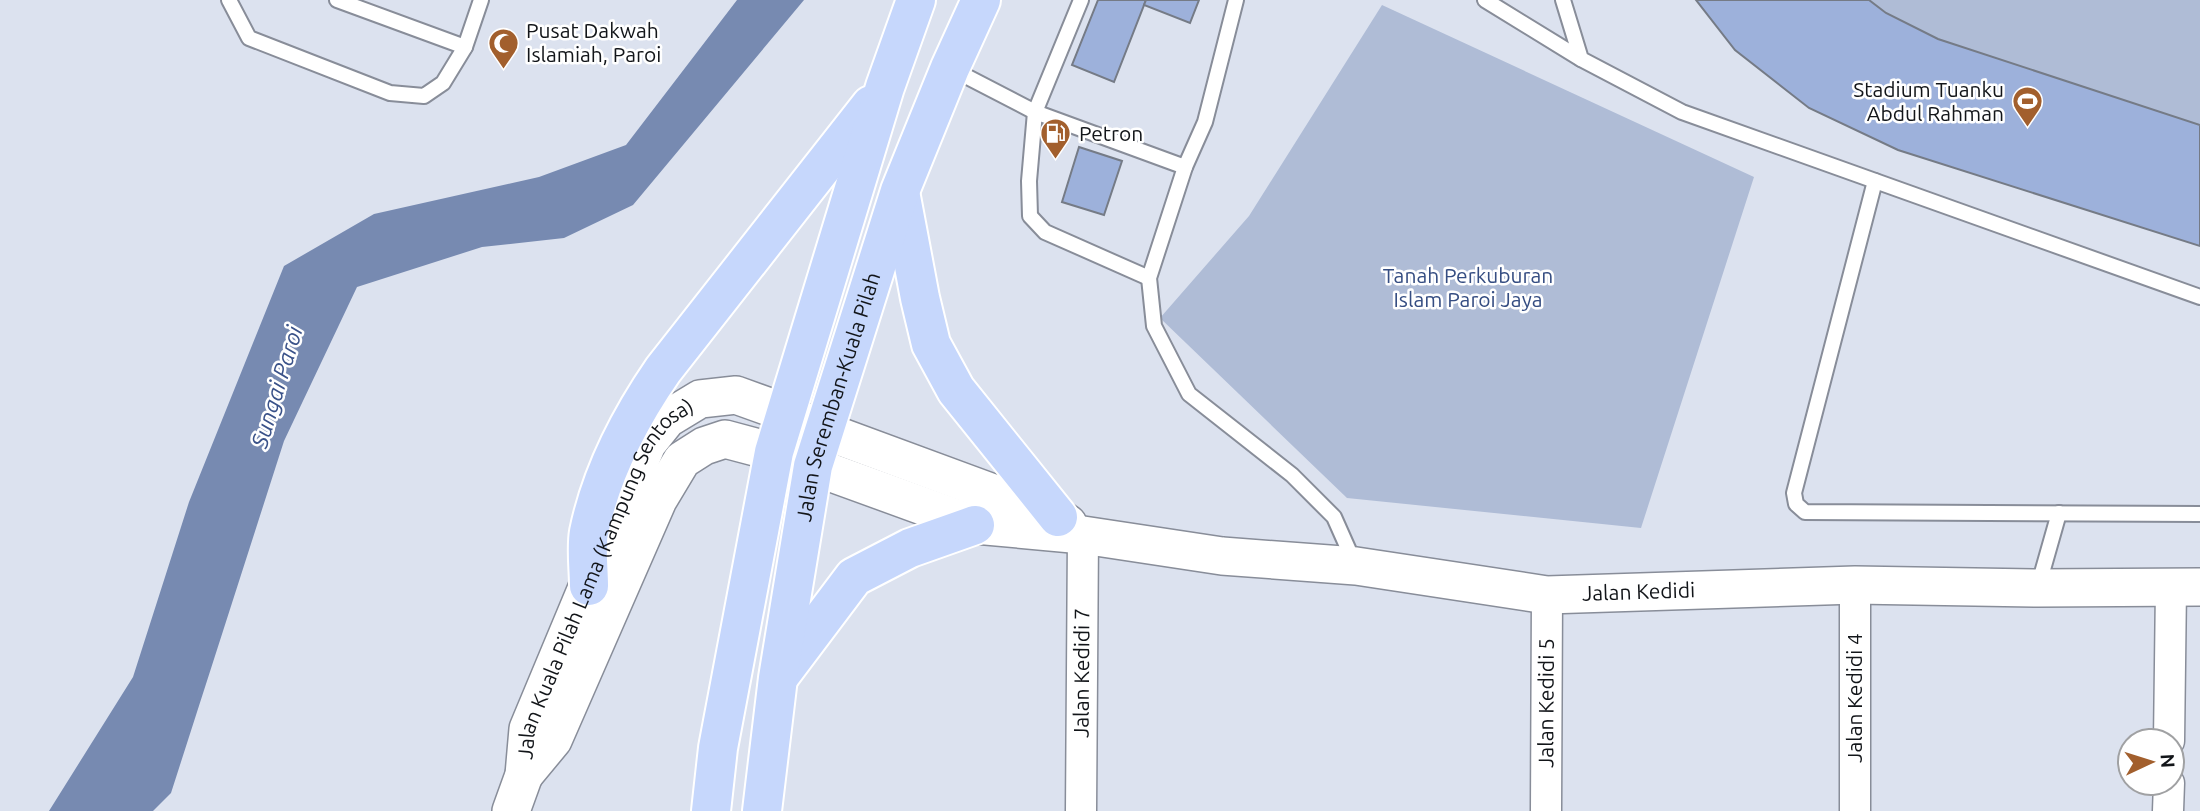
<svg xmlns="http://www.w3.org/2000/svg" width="2200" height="811" viewBox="0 0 2200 811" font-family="Ubuntu,sans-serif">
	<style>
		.green { fill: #afbcd6 }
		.water { fill: #778ab1 }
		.building { fill: #9db1db; stroke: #757b86; stroke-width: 2 }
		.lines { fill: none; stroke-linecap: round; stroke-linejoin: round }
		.service-casing { stroke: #888d99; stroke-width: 18 }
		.minor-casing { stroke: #888d99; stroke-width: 33 }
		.tertiary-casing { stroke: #888d99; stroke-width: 40 }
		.trunk-casing { stroke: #fff; stroke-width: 42 }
		.service { stroke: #fff; stroke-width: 14 }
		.minor { stroke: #fff; stroke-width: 30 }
		.tertiary { stroke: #fff; stroke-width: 37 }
		.trunk { stroke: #c6d7fc; stroke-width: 38 }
		.labels { text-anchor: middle; stroke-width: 5; stroke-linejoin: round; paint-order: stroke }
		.poi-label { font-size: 21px; fill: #121519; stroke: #fff; text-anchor: start }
		.park-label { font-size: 21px; fill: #354d82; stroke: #fff }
		.street-label { font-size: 21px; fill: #121519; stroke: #fff }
		.water-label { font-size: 23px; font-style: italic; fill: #3a5289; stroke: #fff }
	</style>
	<rect width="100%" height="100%" fill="#dce2ef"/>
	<g class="green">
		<path d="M1696 0H2200V246L1898 150 1809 108 1735 50Z"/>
		<path d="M1382 5 1754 177 1641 528 1347 498 1160 318 1249 216Z"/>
	</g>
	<path class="water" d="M737 0H804L633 205 564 238 482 247 357 287 284 441 171 793 153 811H49L133 677 189 502 284 266 374 214 539 177 626 145Z"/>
	<g class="building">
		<path d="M1098 0H1146L1114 82 1072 65Z"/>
		<path d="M1146 0H1199L1190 23 1144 5Z"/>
		<path d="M1696 0H1869L1886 13 1938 39 2200 125V246L1898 150 1809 108 1735 50Z"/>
		<path d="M1079 147 1122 161 1104 215 1062 202Z"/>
	</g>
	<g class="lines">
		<defs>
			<g id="service">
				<path d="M229 0 249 38 390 93 424 96 443 83 465 47 481 0"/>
				<path d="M337 0 465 47"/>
				<path d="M1081 0 1035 112 1029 181 1030 216 1045 232 1149 278"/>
				<path d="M1236 0 1205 122 1185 167 1149 278 1154 326 1189 394 1292 475 1334 517 1354 562"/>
				<path d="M1485 0 1581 59"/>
				<path d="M1563 0 1581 59 1682 112 2200 297"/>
				<path d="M952 69 1035 112 1185 167"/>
				<path d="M1875 181 1794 493 1796 504 1805 512 2200 514"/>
				<path d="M2038 587 2059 513"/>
			</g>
			<g id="minor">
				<path d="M2169 741 2171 587"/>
				<path id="s1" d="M1081 811 1083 535"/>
				<path id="s2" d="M1546 811 1547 595"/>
				<path d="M1855 811V585"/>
				<path d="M2168 811 2169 783"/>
			</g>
			<g id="tertiary">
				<path id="s3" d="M524 775 553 740 658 500 682 460 704 446 725 439 774 452 975 525 1083 535 1222 556 1356 566 1547 595 1855 585 2038 588 2200 587"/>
				<path id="s4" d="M511 811 524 775 528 729 647 444 667 419 700 399 736 395 786 413 825 431 1058 517 1068 524"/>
			</g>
			<g id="trunk">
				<path d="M901 197 920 298 931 344 956 390 1058 517"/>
				<path d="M589 586C589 569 586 548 589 532 601 474 630 418 663 370L871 105"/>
				<path d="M781 674 854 577 910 548 975 525"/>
				<path d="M711 811 718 748 774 452 885 87 916 0"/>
				<path id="s5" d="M762 811 778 678 813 466 900 191 950 68 981 0"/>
			</g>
		</defs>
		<use href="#service" class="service-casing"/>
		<use href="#minor" class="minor-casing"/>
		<use href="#tertiary" class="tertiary-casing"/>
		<use href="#trunk" class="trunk-casing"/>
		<use href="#service" class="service"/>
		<use href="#minor" class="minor"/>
		<use href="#tertiary" class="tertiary"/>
		<use href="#trunk" class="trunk"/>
	</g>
	<defs>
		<symbol id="mosque-pin" viewBox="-11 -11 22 30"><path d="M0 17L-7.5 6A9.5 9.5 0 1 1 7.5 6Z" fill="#a25f2d" stroke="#fff"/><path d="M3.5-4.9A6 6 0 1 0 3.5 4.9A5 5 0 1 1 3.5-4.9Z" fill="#fff"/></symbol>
		<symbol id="stadium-pin" viewBox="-11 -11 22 30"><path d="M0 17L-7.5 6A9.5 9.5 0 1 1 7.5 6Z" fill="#a25f2d" stroke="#fff"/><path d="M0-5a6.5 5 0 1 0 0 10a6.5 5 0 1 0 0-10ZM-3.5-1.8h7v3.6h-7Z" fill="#fff"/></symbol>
		<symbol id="fuel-pin" viewBox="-11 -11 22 30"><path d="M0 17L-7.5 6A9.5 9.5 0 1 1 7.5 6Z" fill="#a25f2d" stroke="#fff"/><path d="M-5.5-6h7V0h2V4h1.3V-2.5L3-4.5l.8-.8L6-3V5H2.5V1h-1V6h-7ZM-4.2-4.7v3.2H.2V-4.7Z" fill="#fff"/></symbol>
	</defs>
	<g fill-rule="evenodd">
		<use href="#mosque-pin" x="486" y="26" width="35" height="47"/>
		<use href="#stadium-pin" x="2010" y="84" width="35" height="47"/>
		<use href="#fuel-pin" x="1038" y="116" width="35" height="47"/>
	</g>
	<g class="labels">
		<g class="poi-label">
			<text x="526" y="38">Pusat Dakwah<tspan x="526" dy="24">Islamiah, Paroi</tspan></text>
			<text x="2004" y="97" text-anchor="end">Stadium Tuanku<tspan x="2004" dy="24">Abdul Rahman</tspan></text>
			<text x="1079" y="141">Petron</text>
		</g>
		<g class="park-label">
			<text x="1468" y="283">Tanah Perkuburan<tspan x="1468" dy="24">Islam Paroi Jaya</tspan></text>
		</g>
		<g class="street-label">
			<text dy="7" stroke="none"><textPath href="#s5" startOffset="422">Jalan Seremban-Kuala Pilah</textPath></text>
			<text dy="7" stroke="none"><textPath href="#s4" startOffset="254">Jalan Kuala Pilah Lama (Kampung Sentosa)</textPath></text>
			<text dy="7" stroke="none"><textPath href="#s3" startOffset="1335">Jalan Kedidi</textPath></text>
			<text dy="7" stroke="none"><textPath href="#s1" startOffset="138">Jalan Kedidi 7</textPath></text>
			<text transform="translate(1855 698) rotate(-90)" y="7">Jalan Kedidi 4</text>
			<text dy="7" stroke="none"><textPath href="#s2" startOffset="108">Jalan Kedidi 5</textPath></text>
		</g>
		<g class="water-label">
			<text transform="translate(277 387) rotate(-73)" y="8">Sungai Paroi</text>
		</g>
	</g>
	<g transform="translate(2151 762) rotate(86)"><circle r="33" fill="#ffffff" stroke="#a0a1a3" stroke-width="2"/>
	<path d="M0-5L12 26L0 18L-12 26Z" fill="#a25f2d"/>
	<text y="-10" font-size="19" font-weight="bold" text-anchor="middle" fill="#121519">N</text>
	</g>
</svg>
